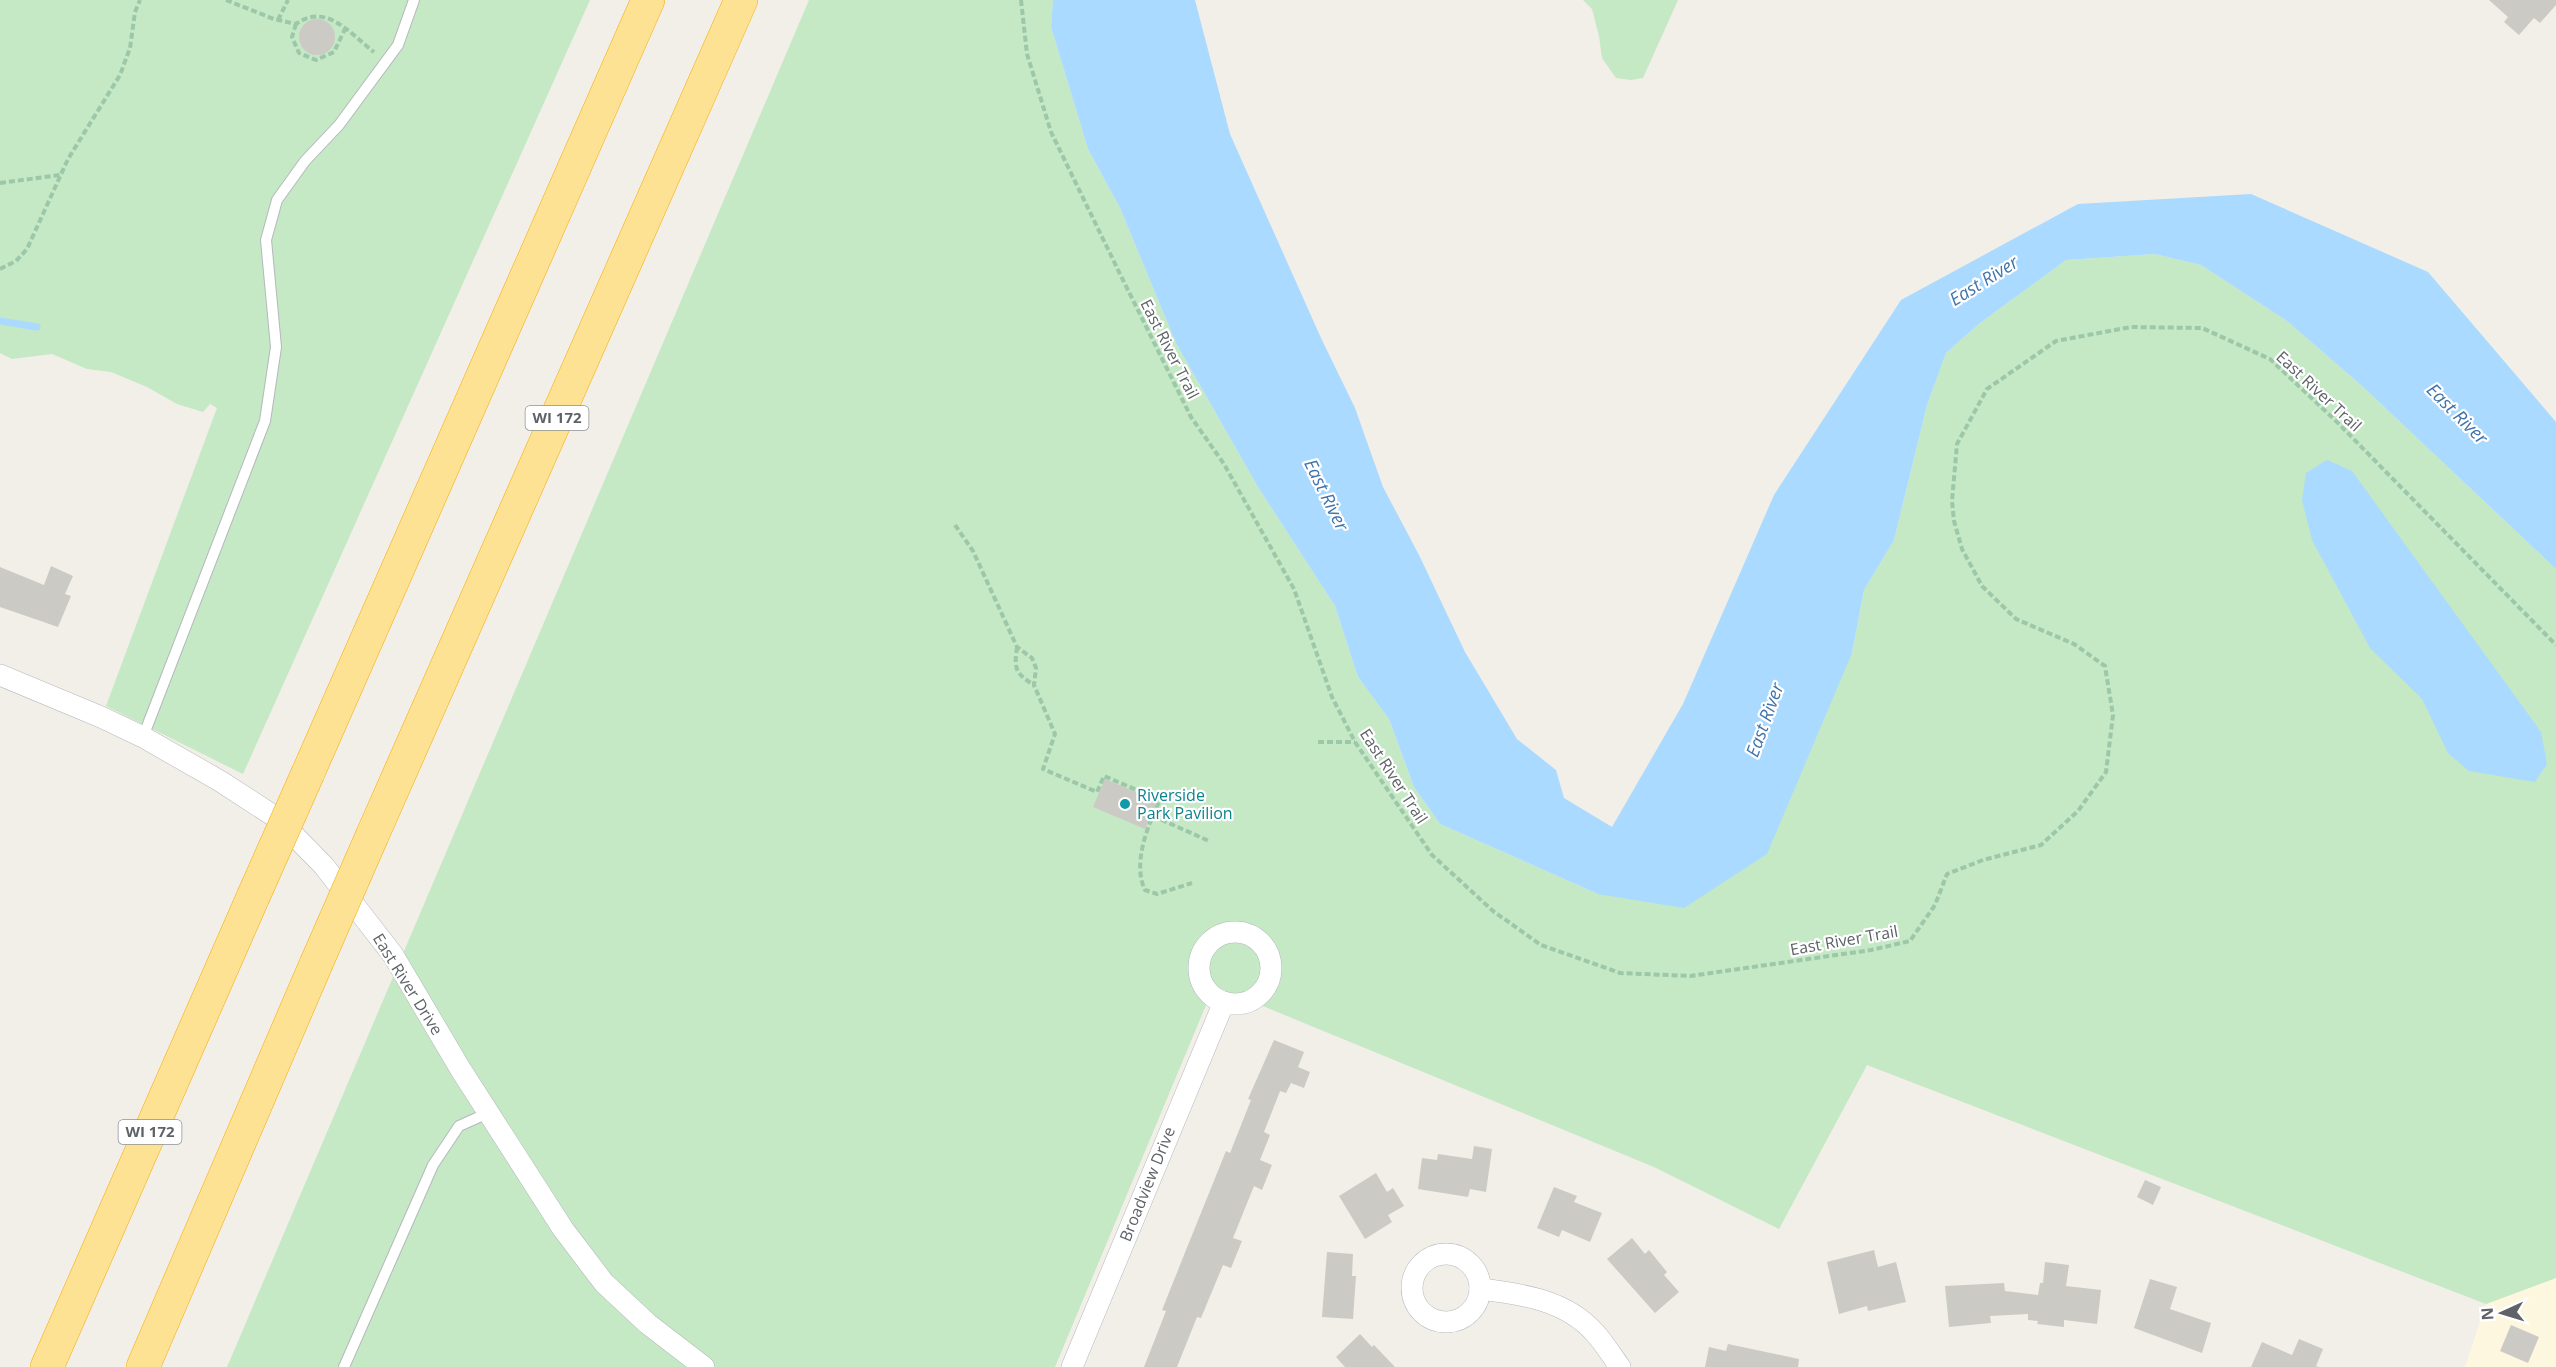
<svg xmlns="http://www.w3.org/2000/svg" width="2556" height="1367" viewBox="0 0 2556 1367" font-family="'Open Sans',sans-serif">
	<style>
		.commercial { fill: #fef7e0 }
		.green { fill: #c5e8c5 }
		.water { fill: #aadaff }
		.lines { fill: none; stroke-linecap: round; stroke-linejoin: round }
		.stream { stroke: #aadaff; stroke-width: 7 }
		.building { fill: #cccac5 }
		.service-casing { stroke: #b5b8bc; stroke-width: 12 }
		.minor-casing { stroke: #b5b8bc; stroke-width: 22 }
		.motorway-casing { stroke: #f9ab00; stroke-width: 34 }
		.path { stroke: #9cc7a9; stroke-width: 4; stroke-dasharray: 6 3; stroke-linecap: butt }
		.service { stroke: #fff; stroke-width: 10 }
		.minor { stroke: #fff; stroke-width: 21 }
		.motorway { stroke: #fde293; stroke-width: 33 }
		.motorway-bridge-casing { stroke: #f9ab00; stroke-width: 34; stroke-linecap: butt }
		.motorway-bridge { stroke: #fde293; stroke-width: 33 }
		.culture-dot { fill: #0f9aa8; stroke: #fff; stroke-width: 2 }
		.labels { text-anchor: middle; stroke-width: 4.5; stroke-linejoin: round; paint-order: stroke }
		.shield { fill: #fff; stroke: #8f9295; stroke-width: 1.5 }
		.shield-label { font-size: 15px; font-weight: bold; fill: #5f6368 }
		.street-label { font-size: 16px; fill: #5f6368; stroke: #fff }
		.culture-label { font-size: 16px; fill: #0d838f; stroke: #fff; text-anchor: start }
		.water-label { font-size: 18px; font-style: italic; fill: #4174aa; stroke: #fff }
	</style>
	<rect width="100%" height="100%" fill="#f1efe8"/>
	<path class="commercial" d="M2556 1278V1367H2465L2486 1304Z"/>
	<g class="green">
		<path d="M0 0H590L243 774 106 706 217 408 210 404 203 412 177 404 147 387 111 372 87 369 52 354 12 359 0 353Z"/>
		<path d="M809 0H1053L1051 27 1088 149 1120 208 1176 343 1258 487 1335 606 1358 677 1389 719 1414 787 1440 824 1598 894 1852 653 1864 590 1894 540 1927 405 1946 353 1980 323 2066 260 2155 254 2201 265 2287 321 2362 386 2556 569V1278L2486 1304 1867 1065 1779 1229 1654 1167 1214 986 1055 1367H227Z"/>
		<path d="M1583 0H1678L1643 78 1631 80 1616 78 1602 58 1599 36 1592 9Z"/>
	</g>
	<g class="water">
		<path d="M1053 0H1195L1230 134 1321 338 1355 408 1383 487 1419 555 1465 652 1517 739 1556 770 1564 798 1612 827 1683 704 1774 495 1901 300 2078 204 2251 194 2428 272 2556 422V569L2362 386 2287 321 2201 265 2155 254 2066 260 1980 323 1946 353 1927 405 1894 540 1864 590 1852 653 1767 854 1684 908 1598 894 1440 824 1414 787 1389 719 1358 677 1335 606 1258 487 1176 343 1120 208 1088 149 1051 27Z"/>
		<path d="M2327 460 2352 471 2541 732 2547 764 2535 782 2469 771 2448 753 2422 699 2370 648 2312 540 2302 500 2306 473Z"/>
	</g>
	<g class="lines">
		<path class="stream" d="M0 321 37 327"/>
	</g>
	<g class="building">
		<path d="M2489 0H2556V5L2540 23 2534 18 2519 35 2504 22 2508 17Z"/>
		<circle cx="317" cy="37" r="18"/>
		<path d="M51 566 73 576 65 594 71 596 58 627 0 607V567L44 585Z"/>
		<path d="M1105 779 1157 801 1145 829 1093 807Z"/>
		<path d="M1274 1040 1304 1052 1298 1067 1310 1072 1304 1088 1291 1083 1286 1093 1280 1091 1264 1132 1270 1135 1260 1160 1272 1165 1262 1190 1254 1186 1233 1238 1242 1241 1231 1268 1223 1265 1201 1318 1197 1317 1177 1367H1144L1166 1311 1162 1310 1186 1250 1226 1151 1230 1153 1251 1100 1248 1099Z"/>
		<path d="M1474 1146 1492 1149 1486 1192 1470 1189 1468 1197 1418 1189 1422 1158 1437 1160 1438 1154 1472 1159Z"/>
		<path d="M1376 1173 1387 1192 1393 1188 1404 1206 1388 1215 1392 1222 1365 1239 1339 1196Z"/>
		<path d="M2145 1180 2161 1187 2153 1205 2137 1197Z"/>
		<path d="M1554 1187 1577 1196 1574 1202 1602 1213 1590 1242 1562 1230 1559 1237 1537 1228Z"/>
		<path d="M1632 1238 1645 1254 1649 1250 1667 1272 1664 1275 1679 1292 1655 1313 1607 1259Z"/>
		<path d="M1874 1250 1878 1267 1896 1262 1906 1302 1868 1311 1867 1306 1839 1314 1827 1262Z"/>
		<path d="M1327 1252 1353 1254 1352 1276H1356L1353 1319 1322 1317Z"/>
		<path d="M2045 1262 2069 1265 2066 1286 2101 1290 2097 1324 2064 1320V1327L2037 1324 2038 1321 2028 1320V1314L1990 1316 1991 1323 1949 1327 1945 1286 2004 1283 2005 1291 2038 1295 2040 1283H2043Z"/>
		<path d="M2150 1279 2177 1287 2170 1309 2211 1323 2202 1353 2134 1328Z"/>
		<path d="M2511 1325 2539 1337 2528 1363 2500 1351Z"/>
		<path d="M1360 1334 1372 1347 1374 1345 1395 1367H1345L1336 1357Z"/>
		<path d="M2299 1339 2323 1349 2316 1366 2319 1367H2251L2262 1342 2292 1355Z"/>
		<path d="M1728 1344 1799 1359 1798 1367H1705L1709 1347 1726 1351Z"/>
	</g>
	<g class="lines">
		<defs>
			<g id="service">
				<path d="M143 737 265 421 276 347 266 240 277 200 305 161 339 125 398 45 414 0"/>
				<path d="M344 1367 433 1165 459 1126 488 1113"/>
			</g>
			<g id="minor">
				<path d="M0 675 101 717 143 737 220 781 277 818 324 866 393 955 461 1070 563 1229 604 1283 648 1324 704 1367"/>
				<circle cx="1235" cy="968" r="36"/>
				<circle cx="1446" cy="1288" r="34"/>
				<path d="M1480 1289C1522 1294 1566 1300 1595 1333 1604 1343 1612 1356 1620 1367"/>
				<path d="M1072 1367 1224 1002"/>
			</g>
			<g id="motorway">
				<path d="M308 773 648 0"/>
				<path d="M372 836 741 0"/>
				<path d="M47 1367 253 897"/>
				<path d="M143 1367 316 964"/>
			</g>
		</defs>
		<use href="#service" class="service-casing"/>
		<use href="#minor" class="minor-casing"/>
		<use href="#motorway" class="motorway-casing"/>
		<g class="path">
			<path d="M226 0 274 19 296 24C327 2 350 34 374 52"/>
			<path d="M1021 0 1027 54 1051 132 1121 276 1191 417 1224 464 1294 589 1332 697 1355 742 1432 855 1493 911 1541 945 1620 973 1690 976 1871 950 1910 941 1935 905 1947 874 1983 860 2041 845 2078 811 2106 772 2113 715 2105 666 2074 644 2016 619 1982 586 1962 549 1954 521 1952 501 1957 444 1987 389 2056 341 2131 327 2202 328 2270 359 2335 420 2556 645"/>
			<path d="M278 20 288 0"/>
			<path d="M296 24 292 37 299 53 316 60 334 52 345 29"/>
			<path d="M0 183 60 175"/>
			<path d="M0 269 16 261 27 249 68 159 120 75 130 48 135 12 140 0"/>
			<path d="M955 525 973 551 1017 647 1032 658 1036 668 1034 685 1055 734 1043 769 1097 792 1104 776 1160 800C1148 825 1132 863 1145 890L1157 894 1192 883"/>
			<path d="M1017 647C1014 669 1015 673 1034 685"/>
			<path d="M1318 742H1355"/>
			<path d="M1153 816 1209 841"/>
		</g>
		<use href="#service" class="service"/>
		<use href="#minor" class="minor"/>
		<use href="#motorway" class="motorway"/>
		<defs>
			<g id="motorway-bridge">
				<path d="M253 897 308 773"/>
				<path d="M316 964 372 836"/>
			</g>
		</defs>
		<use href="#motorway-bridge" class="motorway-bridge-casing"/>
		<use href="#motorway-bridge" class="motorway-bridge"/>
	</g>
	<circle class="culture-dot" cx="1125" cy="804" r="6"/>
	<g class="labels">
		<g class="shield">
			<rect x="525.5" y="406" width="63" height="24" rx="4.5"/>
			<rect x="118.5" y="1120" width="63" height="24" rx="4.5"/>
		</g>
		<g class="shield-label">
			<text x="557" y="423">WI 172</text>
			<text x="150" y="1137">WI 172</text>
		</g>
		<g class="street-label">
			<text transform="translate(1170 349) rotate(63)" y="6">East River Trail</text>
			<text transform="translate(2319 391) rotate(43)" y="6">East River Trail</text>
			<text transform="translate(1394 776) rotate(57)" y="6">East River Trail</text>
			<text transform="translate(1844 940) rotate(-10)" y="6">East River Trail</text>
			<text transform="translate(408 984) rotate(58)" y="6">East River Drive</text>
			<text transform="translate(1147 1184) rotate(-68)" y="6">Broadview Drive</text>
		</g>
		<g class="culture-label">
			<text x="1137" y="801">Riverside<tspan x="1137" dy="18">Park Pavilion</tspan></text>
		</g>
		<g class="water-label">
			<text transform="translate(1984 281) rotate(-32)" y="6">East River</text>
			<text transform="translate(2457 414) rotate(45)" y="6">East River</text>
			<text transform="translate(1326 495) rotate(64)" y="6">East River</text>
			<text transform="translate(1765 720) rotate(-70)" y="6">East River</text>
		</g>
	</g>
	<g transform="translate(2502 1313) rotate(266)" stroke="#ffffff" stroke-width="4.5" paint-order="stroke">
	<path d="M0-4.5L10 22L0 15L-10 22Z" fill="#5f6368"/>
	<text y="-9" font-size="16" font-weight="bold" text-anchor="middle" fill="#5f6368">N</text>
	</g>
</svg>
